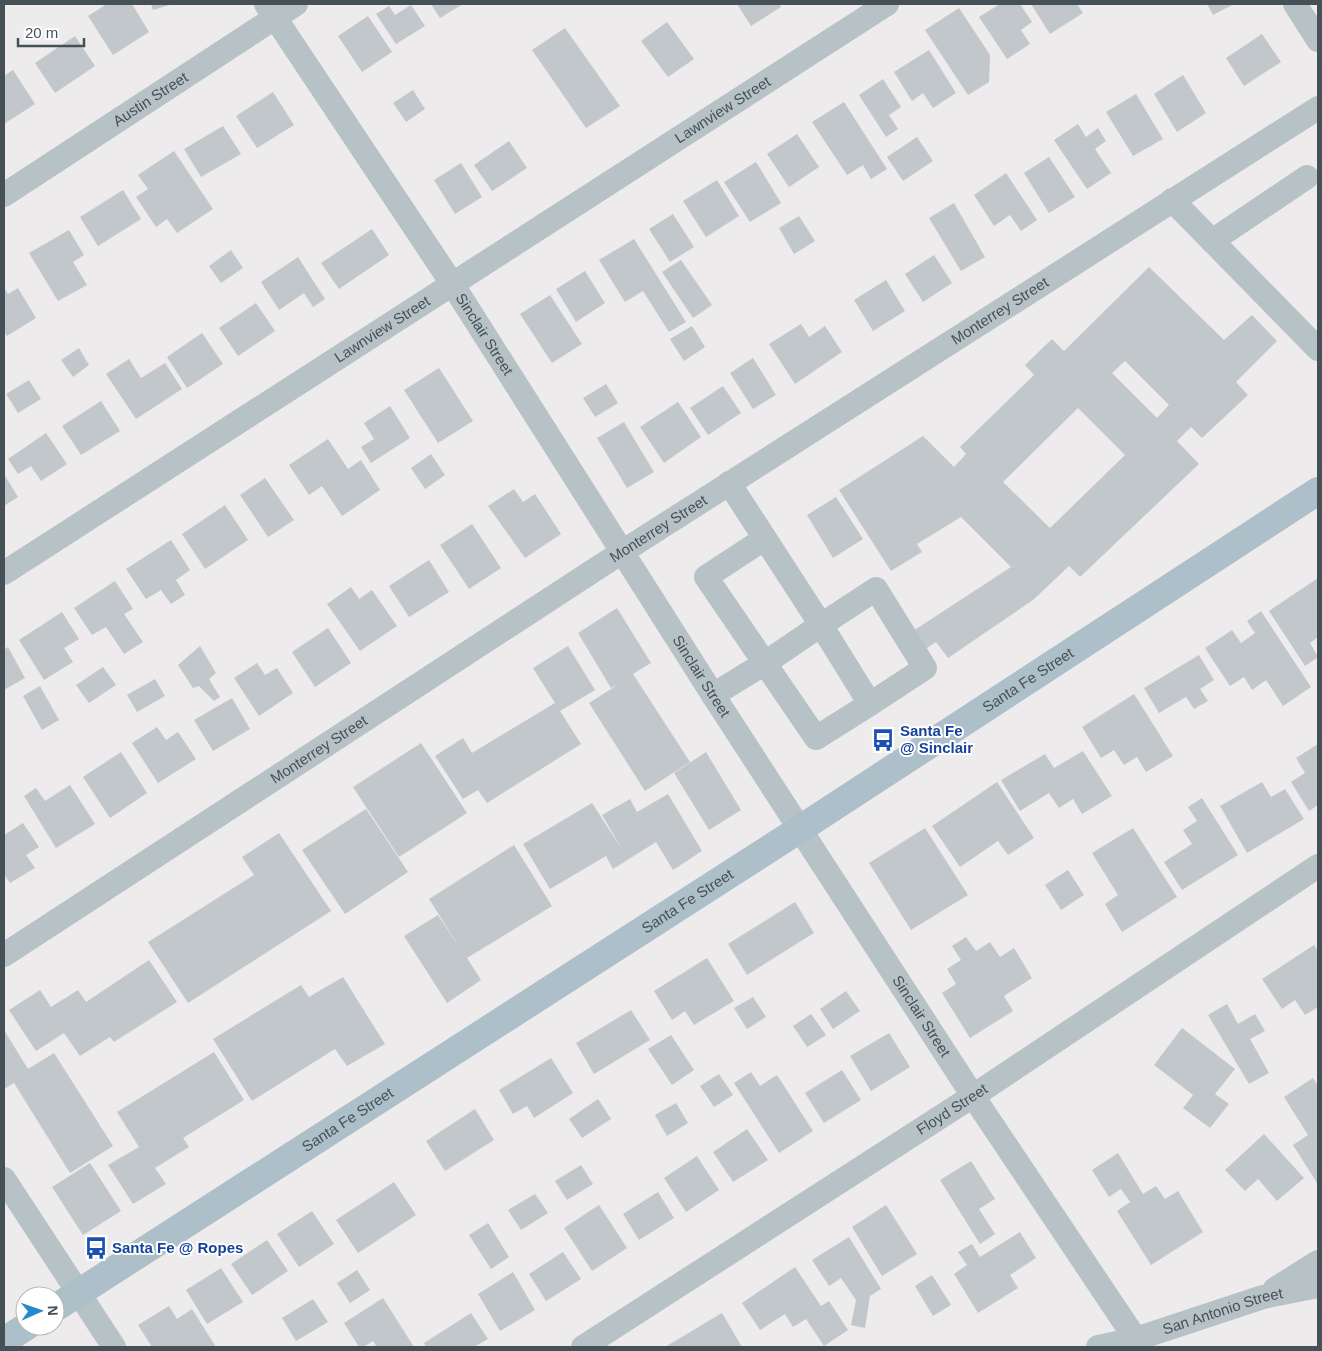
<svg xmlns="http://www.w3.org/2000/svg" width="1322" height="1351" viewBox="0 0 1322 1351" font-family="Arial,sans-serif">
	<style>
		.building { fill: #c2c7cb; fill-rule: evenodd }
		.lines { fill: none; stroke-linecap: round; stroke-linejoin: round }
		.minor { stroke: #b7c2c7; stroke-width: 24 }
		.major { stroke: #adbfc9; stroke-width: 28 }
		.labels { text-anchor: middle; stroke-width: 4; stroke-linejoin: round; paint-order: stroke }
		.street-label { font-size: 15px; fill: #455157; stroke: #fff }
		.transit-label { font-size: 15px; font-weight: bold; fill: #164399; stroke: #fff; text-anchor: start }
	</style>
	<rect width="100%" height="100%" fill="#eeebec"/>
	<g class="building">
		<path d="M107 4H132L149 32 113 55 88 16Z"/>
		<path d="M151 4H173L153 10Z"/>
		<path d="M431 4H463L440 18Z"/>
		<path d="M737 4H779L781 7 751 26Z"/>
		<path d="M1000 4H1020L1032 22 1021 30 1030 44 1007 59 979 17Z"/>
		<path d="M1031 4H1077L1083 13 1050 34Z"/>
		<path d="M1207 4H1234L1213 15Z"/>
		<path d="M411 5 425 26 396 44 376 14 389 6 395 15Z"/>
		<path d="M959 8 990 55 989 82 968 95 925 30Z"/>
		<path d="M368 16 392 52 362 72 338 36Z"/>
		<path d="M667 22 694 59 668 77 641 41Z"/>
		<path d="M565 28 620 106 586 128 532 50Z"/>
		<path d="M1262 34 1281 62 1244 86 1226 58Z"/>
		<path d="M75 36 95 66 55 93 35 63Z"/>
		<path d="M929 50 956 93 933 108 923 93 912 101 894 72Z"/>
		<path d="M13 70 35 104 4 124V76Z"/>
		<path d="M1183 75 1206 113 1177 132 1154 94Z"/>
		<path d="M883 79 901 107 889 115 898 129 886 137 859 95Z"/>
		<path d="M413 90 425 109 406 122 393 103Z"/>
		<path d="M273 92 294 125 257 148 236 116Z"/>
		<path d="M1136 94 1163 139 1133 156 1106 112Z"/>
		<path d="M844 102 887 169 871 179 863 165 847 175 812 122Z"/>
		<path d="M1078 124 1086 137 1098 128 1106 141 1095 149 1111 173 1087 189 1054 140Z"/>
		<path d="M223 126 241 154 201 177 184 149Z"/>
		<path d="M797 134 819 167 789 187 767 154Z"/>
		<path d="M917 137 933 161 903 181 887 157Z"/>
		<path d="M509 141 527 168 492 191 474 165Z"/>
		<path d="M174 151 213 209 177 233 167 219 156 227 136 197 148 189 138 175Z"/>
		<path d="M1049 157 1075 197 1049 213 1024 173Z"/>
		<path d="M756 162 781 203 750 222 724 182Z"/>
		<path d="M461 163 482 197 455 214 434 180Z"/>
		<path d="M1006 173 1037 220 1021 231 1010 215 994 226 974 195Z"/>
		<path d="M717 180 739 216 706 237 683 201Z"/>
		<path d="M123 190 141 219 98 246 80 217Z"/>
		<path d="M954 203 985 257 961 271 929 218Z"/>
		<path d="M673 214 694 247 670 262 649 229Z"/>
		<path d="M799 216 815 241 794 254 779 228Z"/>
		<path d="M372 229 389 255 339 289 321 263Z"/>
		<path d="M69 230 84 255 73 262 87 285 58 301 29 253Z"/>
		<path d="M634 239 686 322 669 332 643 291 625 302 599 260Z"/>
		<path d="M231 250 243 268 221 283 209 266Z"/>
		<path d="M934 255 952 283 923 302 905 274Z"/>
		<path d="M298 257 325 299 313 307 304 293 279 310 261 282Z"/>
		<path d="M681 260 712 305 693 318 662 272Z"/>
		<path d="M1149 267 1224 340 1252 315 1277 341 1236 382 1248 395 1202 438 1191 427 1177 441 1199 464 1080 577 1069 566 1033 600 948 658 936 642 922 651 910 633 1011 567 961 517 917 544 922 552 891 571 839 490 923 436 954 467 966 454 960 447 1034 375 1025 365 1052 339 1064 351ZM1125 361 1169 405 1157 418 1112 373ZM1078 408 1125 455 1050 528 1003 482Z"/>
		<path d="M585 271 605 303 576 322 556 289Z"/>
		<path d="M886 280 905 311 873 331 854 300Z"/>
		<path d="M4 288 8 294 18 288 36 318 7 336 4 331Z"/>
		<path d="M550 295 582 344 552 363 520 314Z"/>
		<path d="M256 303 275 331 238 356 219 328Z"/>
		<path d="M801 324 809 337 825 326 842 352 795 384 769 344Z"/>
		<path d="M692 326 705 347 684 361 670 339Z"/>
		<path d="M202 333 223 364 187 388 167 357Z"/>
		<path d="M79 348 89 365 73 377 61 360Z"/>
		<path d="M753 358 776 395 753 409 730 373Z"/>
		<path d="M129 359 141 378 165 363 182 389 136 419 106 374Z"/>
		<path d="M439 368 473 421 438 443 404 390Z"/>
		<path d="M29 380 41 399 18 413 6 394Z"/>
		<path d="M606 384 618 403 595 417 583 398Z"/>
		<path d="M723 386 741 413 708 435 690 408Z"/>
		<path d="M101 401 120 431 81 455 62 426Z"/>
		<path d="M678 402 701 437 664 463 640 427Z"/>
		<path d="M390 406 410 438 371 463 361 447 374 439 364 423Z"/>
		<path d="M624 422 654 472 627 488 597 438Z"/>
		<path d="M46 433 67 464 41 481 31 466 18 474 8 459Z"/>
		<path d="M328 439 348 469 361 460 380 490 342 516 322 486 309 495 289 465Z"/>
		<path d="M431 454 445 475 425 489 411 468Z"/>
		<path d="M4 474 18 497 4 506Z"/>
		<path d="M265 478 294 520 268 537 240 495Z"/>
		<path d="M514 489 523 502 535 494 561 534 525 558 488 506Z"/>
		<path d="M836 497 863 539 833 558 807 515Z"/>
		<path d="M225 505 248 540 205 569 182 534Z"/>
		<path d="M472 524 501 568 469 589 440 545Z"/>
		<path d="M171 540 190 570 176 580 185 595 171 604 161 590 146 599 126 569Z"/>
		<path d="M429 560 449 592 409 617 389 586Z"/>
		<path d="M1318 578V637L1310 643 1318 657 1305 666 1269 611Z"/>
		<path d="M115 581 133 609 124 614 143 642 124 654 106 627 92 635 74 608Z"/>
		<path d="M351 587 359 599 372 590 397 626 360 651 327 604Z"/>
		<path d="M617 608 651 663 633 674 690 762 645 791 589 703 619 684 611 688 578 633Z"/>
		<path d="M1261 611 1311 687 1283 706 1266 680 1252 690 1244 677 1230 686 1205 648 1232 630 1241 643 1255 633 1247 621Z"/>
		<path d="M62 612 79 639 64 648 73 662 44 680 19 640Z"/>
		<path d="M328 628 351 663 315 687 292 652Z"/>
		<path d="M200 646 216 673 209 679 220 697 214 701 199 686 193 688 178 665Z"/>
		<path d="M568 646 595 690 560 711 581 744 487 803 478 790 463 799 435 756 463 738 472 753 555 703 533 668Z"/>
		<path d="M8 647 25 678 4 690V650Z"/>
		<path d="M1199 655 1214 680 1200 689 1208 701 1194 709 1186 697 1159 713 1144 688Z"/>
		<path d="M257 663 265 675 277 668 293 693 259 716 234 678Z"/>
		<path d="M103 667 116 685 89 703 76 685Z"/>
		<path d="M155 679 165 696 137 712 127 695Z"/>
		<path d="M40 686 59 720 42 730 23 696Z"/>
		<path d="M1134 694 1173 756 1146 772 1137 757 1124 765 1114 750 1101 758 1082 727Z"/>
		<path d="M232 698 250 729 213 751 194 720Z"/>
		<path d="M157 727 166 740 178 732 196 759 158 783 132 743Z"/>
		<path d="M421 743 467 813 399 857 353 787Z"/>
		<path d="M1318 744V805L1309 811 1291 782 1305 773 1296 758Z"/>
		<path d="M1083 751 1112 796 1082 814 1073 799 1059 808 1049 793 1020 811 1001 780 1045 754 1054 768Z"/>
		<path d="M121 752 147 793 110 818 83 777Z"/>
		<path d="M706 752 741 810 709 830 674 773Z"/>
		<path d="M997 782 1034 838 1008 855 998 841 960 867 932 826Z"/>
		<path d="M1262 782 1271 797 1285 789 1304 819 1247 853 1220 806Z"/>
		<path d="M70 785 95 824 56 848 24 796 36 788 45 801Z"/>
		<path d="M668 794 702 851 673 870 656 842 613 869 606 856 550 889 523 844 592 803 623 851 602 815 630 799 637 812Z"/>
		<path d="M1202 798 1238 855 1182 890 1164 862 1192 844 1183 830 1197 821 1188 807Z"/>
		<path d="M366 809 408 872 345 914 302 850Z"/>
		<path d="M23 823 39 847 26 855 35 868 10 883 4 874V835Z"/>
		<path d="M925 828 968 895 911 930 869 863Z"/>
		<path d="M1133 828 1177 897 1122 932 1105 904 1118 895 1092 853Z"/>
		<path d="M279 833 331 911 188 1003 148 942 254 875 242 857Z"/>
		<path d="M514 845 552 906 467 958 481 980 447 1003 404 936 438 915 462 951 429 899Z"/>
		<path d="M1068 870 1084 895 1061 910 1045 885Z"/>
		<path d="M795 902 814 933 747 975 728 944Z"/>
		<path d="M966 937 976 951 990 942 1000 957 1014 948 1032 978 1004 996 1013 1011 970 1038 942 993 956 984 947 969 961 960 952 946Z"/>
		<path d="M1314 945 1318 951V1007L1305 1015 1295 1000 1282 1009 1262 979Z"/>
		<path d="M707 958 734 1001 694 1025 685 1011 672 1020 654 991Z"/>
		<path d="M149 960 177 1002 114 1042 110 1037 80 1056 64 1033 36 1051 9 1010 40 990 51 1007 78 990 86 1002Z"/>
		<path d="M343 977 385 1044 347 1066 335 1049 252 1101 213 1039 301 985 309 997Z"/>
		<path d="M846 991 860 1011 833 1029 820 1009Z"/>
		<path d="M753 997 766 1017 747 1029 734 1008Z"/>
		<path d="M1227 1004 1238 1024 1255 1014 1265 1031 1250 1039 1269 1073 1249 1084 1208 1015Z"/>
		<path d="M631 1010 650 1040 594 1074 576 1043Z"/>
		<path d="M811 1014 826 1035 807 1047 793 1026Z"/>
		<path d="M1182 1028 1235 1069 1215 1094 1229 1104 1210 1128 1183 1108 1193 1095 1154 1065Z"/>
		<path d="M4 1030 28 1069 54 1053 113 1146 70 1173 14 1083 4 1089Z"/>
		<path d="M889 1033 910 1067 871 1091 850 1056Z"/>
		<path d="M671 1035 694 1070 672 1085 648 1049Z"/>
		<path d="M214 1052 244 1100 183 1138 189 1147 155 1168 166 1184 133 1204 108 1165 139 1147 117 1112Z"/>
		<path d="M551 1058 573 1093 534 1118 527 1106 513 1114 499 1090Z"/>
		<path d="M842 1070 861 1100 824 1123 805 1093Z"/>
		<path d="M751 1072 760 1086 777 1075 813 1131 779 1153 734 1083Z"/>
		<path d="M719 1074 733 1095 714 1107 700 1086Z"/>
		<path d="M1313 1078 1318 1086V1182L1317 1183 1293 1145 1308 1135 1284 1097Z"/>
		<path d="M598 1099 611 1119 582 1138 569 1119Z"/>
		<path d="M676 1103 688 1123 667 1136 655 1115Z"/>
		<path d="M475 1109 494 1140 445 1171 426 1141Z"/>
		<path d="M747 1129 768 1160 733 1182 713 1152Z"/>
		<path d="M1264 1134 1304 1178 1277 1201 1258 1179 1245 1191 1225 1170Z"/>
		<path d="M1118 1153 1143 1194 1156 1186 1165 1199 1178 1191 1203 1232 1151 1265 1117 1211 1130 1202 1121 1189 1109 1197 1092 1170Z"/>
		<path d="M697 1156 719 1190 686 1212 664 1178Z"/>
		<path d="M971 1161 995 1199 979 1209 995 1234 980 1244 940 1180Z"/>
		<path d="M90 1163 121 1211 83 1235 52 1187Z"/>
		<path d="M581 1165 593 1184 567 1200 555 1181Z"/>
		<path d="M394 1182 416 1215 358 1253 336 1220Z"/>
		<path d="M658 1192 674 1218 639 1240 623 1214Z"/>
		<path d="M535 1194 548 1213 521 1230 508 1210Z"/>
		<path d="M599 1205 627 1248 592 1271 564 1228Z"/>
		<path d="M886 1205 917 1254 882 1276 852 1227Z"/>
		<path d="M312 1211 334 1244 299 1267 277 1234Z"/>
		<path d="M488 1223 509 1257 491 1269 469 1235Z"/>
		<path d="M1020 1232 1036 1258 1010 1275 1018 1288 978 1313 954 1274 967 1265 958 1252 972 1244 980 1257Z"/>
		<path d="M849 1237 881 1289 870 1296 865 1328 851 1325 856 1300 841 1278 829 1286 812 1260Z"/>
		<path d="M267 1240 288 1271 252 1295 231 1264Z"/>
		<path d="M563 1252 581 1279 546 1301 529 1274Z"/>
		<path d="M795 1267 821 1306 829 1301 848 1330 824 1346 806 1319 793 1327 785 1314 760 1330 742 1303Z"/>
		<path d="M221 1268 243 1302 207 1324 186 1290Z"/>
		<path d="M357 1270 370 1290 350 1303 337 1283Z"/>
		<path d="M513 1272 535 1310 500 1331 478 1294Z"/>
		<path d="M932 1275 951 1305 933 1316 915 1286Z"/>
		<path d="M383 1298 414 1347H377L373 1341 363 1347H359L344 1323Z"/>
		<path d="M313 1299 328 1322 296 1341 282 1318Z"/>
		<path d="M169 1306 177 1319 192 1309 216 1347H152L138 1325Z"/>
		<path d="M471 1313 488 1339 474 1347H426L424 1343Z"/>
		<path d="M722 1313 742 1347H665Z"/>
	</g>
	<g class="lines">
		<g class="minor">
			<path id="s1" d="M266 4 453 285 713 695 973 1096 1141 1347"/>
			<path d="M1295 4 1318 40"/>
			<path id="s2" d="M4 195 296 4"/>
			<path d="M1172 200 1318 349"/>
			<path d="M1212 241 1307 177"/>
			<path d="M764 539 706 577 816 738 870 704"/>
			<path id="s3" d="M4 573 887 4"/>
			<path d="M876 589 925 668 870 704 821 625Z"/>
			<path d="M713 695 765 663 821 625 729 483"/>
			<path id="s4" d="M4 955 622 552 1318 108"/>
			<path d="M4 1179 114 1347"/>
			<path d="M1275 1289 1318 1262"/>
			<path id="s5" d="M583 1347 973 1096 1318 866"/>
			<path id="s6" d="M1098 1347 1136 1339 1263 1297 1318 1286"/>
		</g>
		<g class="major">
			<path id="s7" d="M55 1308 800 829 1318 491"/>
			<path d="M4 1341 27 1326"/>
		</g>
	</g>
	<defs>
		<symbol id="bus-bare" viewBox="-9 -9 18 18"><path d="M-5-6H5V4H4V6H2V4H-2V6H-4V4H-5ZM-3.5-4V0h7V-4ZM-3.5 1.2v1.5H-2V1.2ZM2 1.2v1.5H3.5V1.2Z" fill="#1a4fb4" stroke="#fff" stroke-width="2.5" paint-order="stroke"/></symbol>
	</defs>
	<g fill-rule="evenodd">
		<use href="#bus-bare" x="867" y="724" width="32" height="32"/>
		<use href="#bus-bare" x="80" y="1232" width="32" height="32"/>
	</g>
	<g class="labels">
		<g class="street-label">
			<text dy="5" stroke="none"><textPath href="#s2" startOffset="175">Austin Street</textPath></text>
			<text dy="5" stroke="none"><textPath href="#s3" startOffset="855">Lawnview Street</textPath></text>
			<text dy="5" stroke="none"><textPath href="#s4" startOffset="1186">Monterrey Street</textPath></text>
			<text dy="5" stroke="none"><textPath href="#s3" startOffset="450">Lawnview Street</textPath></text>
			<text dy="5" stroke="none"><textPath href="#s1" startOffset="396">Sinclair Street</textPath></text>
			<text dy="5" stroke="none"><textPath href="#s4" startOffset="781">Monterrey Street</textPath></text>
			<text dy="5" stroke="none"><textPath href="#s1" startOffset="801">Sinclair Street</textPath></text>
			<text dy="5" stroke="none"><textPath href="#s7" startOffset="1158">Santa Fe Street</textPath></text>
			<text dy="5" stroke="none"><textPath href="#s4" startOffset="376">Monterrey Street</textPath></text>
			<text dy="5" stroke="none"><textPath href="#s7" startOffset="752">Santa Fe Street</textPath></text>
			<text dy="5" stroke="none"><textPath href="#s1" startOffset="1206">Sinclair Street</textPath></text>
			<text dy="5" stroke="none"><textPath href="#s5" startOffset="439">Floyd Street</textPath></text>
			<text dy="5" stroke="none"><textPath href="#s7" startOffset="348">Santa Fe Street</textPath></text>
			<text dy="5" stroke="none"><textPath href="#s6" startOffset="130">San Antonio Street</textPath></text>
		</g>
		<g class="transit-label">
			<text x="900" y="736">Santa Fe<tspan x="900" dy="17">@ Sinclair</tspan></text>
			<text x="112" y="1253">Santa Fe @ Ropes</text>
		</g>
	</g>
	<rect width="1322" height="1351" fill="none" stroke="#455157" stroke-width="10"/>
	<g transform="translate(40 1311) rotate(88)"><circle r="24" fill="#ffffff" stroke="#b5b9bc"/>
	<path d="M0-4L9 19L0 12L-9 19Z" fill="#2689cd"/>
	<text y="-8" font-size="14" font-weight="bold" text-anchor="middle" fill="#455157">N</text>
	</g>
	<path d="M18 38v8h66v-8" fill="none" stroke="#455157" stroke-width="2.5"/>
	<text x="25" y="38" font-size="15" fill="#455157" stroke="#ffffff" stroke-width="4" paint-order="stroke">20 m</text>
</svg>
